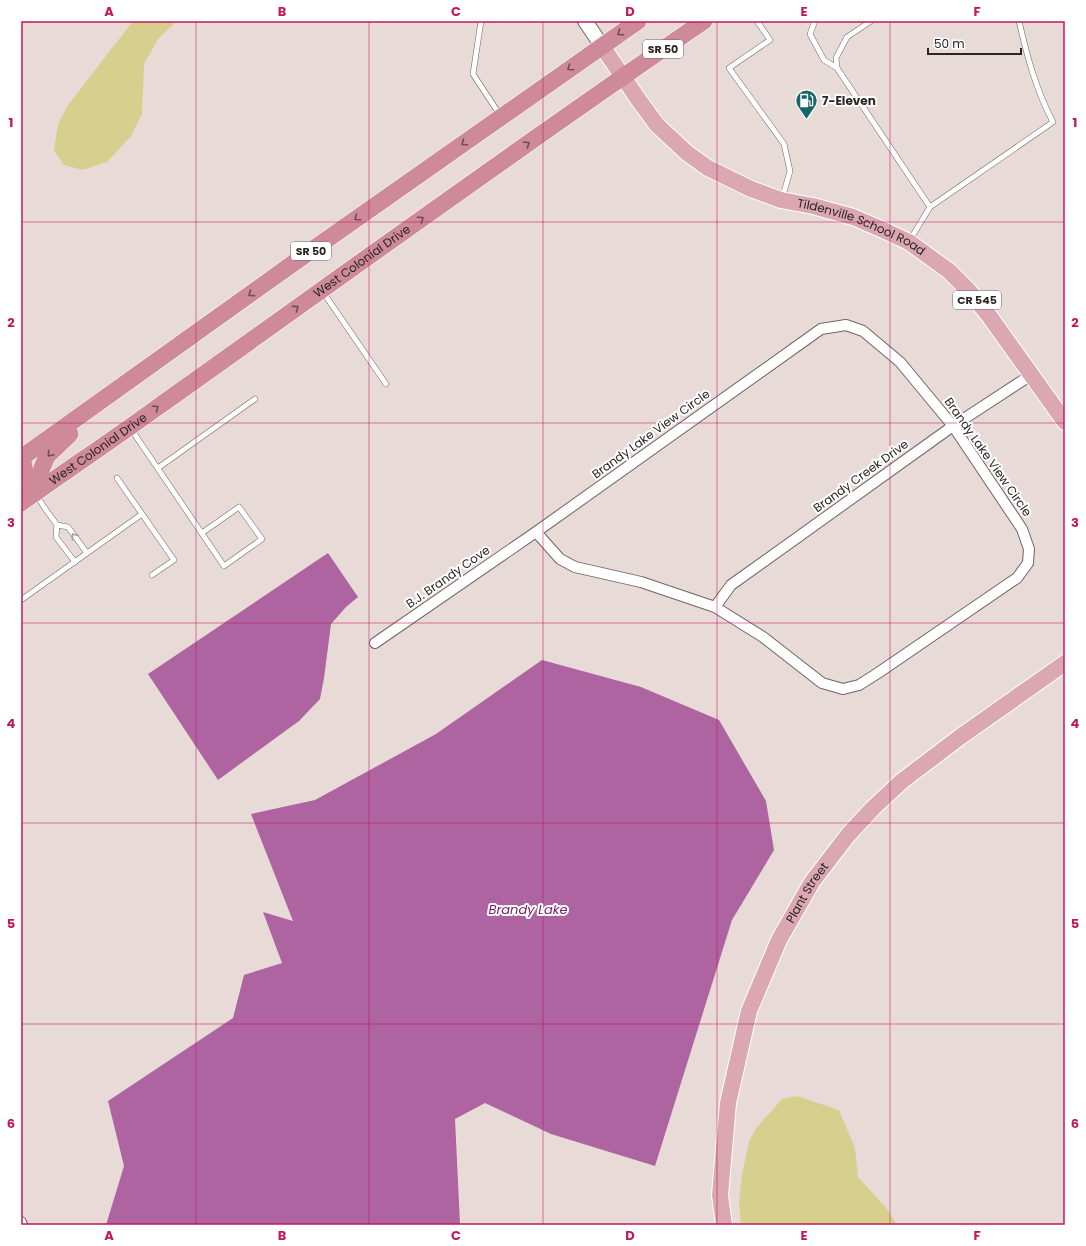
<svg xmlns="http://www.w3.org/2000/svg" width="1086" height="1246" viewBox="0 0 1086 1246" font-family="Poppins,sans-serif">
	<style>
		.green { fill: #d7cf8e }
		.water { fill: #ad64a1 }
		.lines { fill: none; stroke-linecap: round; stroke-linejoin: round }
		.service-casing { stroke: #716562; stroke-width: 6 }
		.minor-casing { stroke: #716562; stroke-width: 12 }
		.secondary-casing { stroke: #716562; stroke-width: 16 }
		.primary-casing { stroke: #fff; stroke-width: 18 }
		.trunk-casing { stroke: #fff; stroke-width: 18 }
		.service { stroke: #fff; stroke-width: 5 }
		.minor { stroke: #fff; stroke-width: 10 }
		.secondary { stroke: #fff; stroke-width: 14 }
		.primary { stroke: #daa7b3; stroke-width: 16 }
		.trunk { stroke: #ce8a9a; stroke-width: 17 }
		.oneway { stroke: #6c4d53 }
		.oneway2 { stroke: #9f9d9c }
		.grid { fill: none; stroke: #c2185b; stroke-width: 1; stroke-opacity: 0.55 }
		.labels { text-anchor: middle; stroke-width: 4; stroke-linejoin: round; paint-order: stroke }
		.shield { fill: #fff; stroke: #6a6666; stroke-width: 1 }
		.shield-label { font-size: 11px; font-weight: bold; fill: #2a2524 }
		.poi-label { font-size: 12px; font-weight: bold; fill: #2a2524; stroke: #fff; text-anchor: start }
		.street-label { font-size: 12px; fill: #2a2524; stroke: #fff }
		.water-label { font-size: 13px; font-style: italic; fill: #771c6c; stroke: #fff }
		.neatline { fill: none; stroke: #c2185b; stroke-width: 1.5 }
		.grid-label { font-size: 13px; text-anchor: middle; font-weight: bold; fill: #c2185b }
	</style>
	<rect width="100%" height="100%" fill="#e8dbd7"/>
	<g class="green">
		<path d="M133 21H177L158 39 144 64 142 114 131 136 107 162 83 170 64 165 54 151 58 124 68 105Z"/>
		<path d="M797 1096 839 1110 855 1148 858 1177 887 1209 897 1225H741L739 1201 742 1175 749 1141 757 1127 782 1099Z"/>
	</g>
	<g class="water">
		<path d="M328 553 358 597 346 607 331 624 324 678 320 699 299 721 218 780 148 674Z"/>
		<path d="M542 660 641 687 719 720 766 801 774 850 732 920 655 1166 551 1134 485 1103 455 1119 460 1224 459 1225H106L124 1166 108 1101 233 1018 244 975 282 963 263 912 293 921 251 814 315 800 436 734Z"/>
	</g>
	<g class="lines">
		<defs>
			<g id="service">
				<path d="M481 21 473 74 500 115"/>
				<path d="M757 21 770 40 729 68 784 144 790 171 782 199"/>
				<path d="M815 21 810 34 824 60 837 68"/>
				<path d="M871 21 847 37 836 58 837 68 930 207 1053 122C1036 90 1027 56 1019 21"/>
				<path d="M910 240 930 207"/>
				<path d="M323 292 386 384"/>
				<path d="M131 429 224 566 262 539 239 507 202 533"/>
				<path d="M158 468 255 399"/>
				<path d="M117 478 142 514"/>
				<path d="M37 496 44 507 57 525 56 537 75 562"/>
				<path d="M57 525 68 527 87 553"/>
				<path d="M21 600 142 514 174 560 152 575"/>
			</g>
			<g id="minor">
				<path d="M715 607 731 585 953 426 1031 375"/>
				<path d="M375 643 536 532 821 329 846 325 863 331 900 362 953 426 1022 529 1029 549 1028 563 1017 578 878 673 859 685 843 689 822 683 763 637 715 607 641 582 575 567 560 559 536 532"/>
				<path d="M21 1222 22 1225"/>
			</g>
			<path id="secondary" d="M585 21 602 46"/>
			<g id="primary">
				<path id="s1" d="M602 46 638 99 657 125 687 153 708 168 751 189 781 200 813 206 853 217 881 229 909 242 949 271 969 291 990 317 1065 422"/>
				<path id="s2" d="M724 1225 720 1195 728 1103 749 1011 779 940 812 882 848 835 873 808 902 781 960 737 1065 663"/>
			</g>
			<g id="trunk">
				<path d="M21 458 295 262 638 21"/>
				<path d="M21 484 25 472 22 457"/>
				<path d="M35 493 42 468 47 456 70 434"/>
				<path id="s3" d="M21 503C66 471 111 441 155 409 338 279 519 147 704 21"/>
			</g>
		</defs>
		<use href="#service" class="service-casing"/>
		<use href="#minor" class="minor-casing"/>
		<use href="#secondary" class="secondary-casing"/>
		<use href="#primary" class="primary-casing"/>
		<use href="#trunk" class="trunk-casing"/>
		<use href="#service" class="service"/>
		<use href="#minor" class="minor"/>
		<use href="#secondary" class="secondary"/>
		<use href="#primary" class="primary"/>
		<use href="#trunk" class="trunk"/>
	</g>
	<defs><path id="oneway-chevron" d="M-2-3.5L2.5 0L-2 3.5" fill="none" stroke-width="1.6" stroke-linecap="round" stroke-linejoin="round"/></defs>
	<g class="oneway">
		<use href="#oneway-chevron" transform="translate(620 33) rotate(145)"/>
		<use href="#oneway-chevron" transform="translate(570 68) rotate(145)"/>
		<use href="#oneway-chevron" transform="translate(464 143) rotate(145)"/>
		<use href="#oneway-chevron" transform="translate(527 144) rotate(-35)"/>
		<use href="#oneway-chevron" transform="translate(357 218) rotate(145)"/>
		<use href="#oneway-chevron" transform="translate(421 219) rotate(-35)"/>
		<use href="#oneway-chevron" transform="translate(251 294) rotate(144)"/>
		<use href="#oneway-chevron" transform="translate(296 308) rotate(-36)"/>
		<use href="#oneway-chevron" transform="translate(156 408) rotate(-35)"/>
		<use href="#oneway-chevron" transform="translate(50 454) rotate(130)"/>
	</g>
	<use class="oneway2" href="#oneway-chevron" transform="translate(74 536) rotate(-126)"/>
	<path class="grid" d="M196 21V1225M369 21V1225M543 21V1225M717 21V1225M890 21V1225M21 222H1065M21 423H1065M21 623H1065M21 823H1065M21 1024H1065"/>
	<defs>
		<symbol id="fuel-pin" viewBox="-11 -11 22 30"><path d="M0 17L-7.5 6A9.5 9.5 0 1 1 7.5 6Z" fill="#166568" stroke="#fff"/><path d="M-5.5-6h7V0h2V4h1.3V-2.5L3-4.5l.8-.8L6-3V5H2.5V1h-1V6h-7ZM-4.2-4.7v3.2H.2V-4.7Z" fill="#fff"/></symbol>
	</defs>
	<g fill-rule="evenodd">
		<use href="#fuel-pin" x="794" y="88" width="25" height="34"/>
	</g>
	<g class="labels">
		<g class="shield">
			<rect x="643" y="40" width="40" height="18" rx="3"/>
			<rect x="291" y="242" width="40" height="18" rx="3"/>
			<rect x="953" y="291" width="48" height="18" rx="3"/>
		</g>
		<g class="shield-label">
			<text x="663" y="53">SR 50</text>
			<text x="311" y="255">SR 50</text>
			<text x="977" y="304">CR 545</text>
		</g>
		<g class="poi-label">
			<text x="822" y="105">7-Eleven</text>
		</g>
		<g class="street-label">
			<text dy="4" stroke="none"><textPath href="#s1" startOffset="328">Tildenville School Road</textPath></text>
			<text dy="4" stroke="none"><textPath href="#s3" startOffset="418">West Colonial Drive</textPath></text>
			<text transform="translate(651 434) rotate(-36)" y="4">Brandy Lake View Circle</text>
			<text dy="4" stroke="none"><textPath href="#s3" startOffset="94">West Colonial Drive</textPath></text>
			<text transform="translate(988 457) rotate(55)" y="4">Brandy Lake View Circle</text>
			<text transform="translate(861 476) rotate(-36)" y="4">Brandy Creek Drive</text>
			<text transform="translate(448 577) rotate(-35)" y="4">B.J. Brandy Cove</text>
			<text dy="4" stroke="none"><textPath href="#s2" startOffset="349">Plant Street</textPath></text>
		</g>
		<g class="water-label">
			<text x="528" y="914">Brandy Lake</text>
		</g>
	</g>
	<rect width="1086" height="1246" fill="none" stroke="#ffffff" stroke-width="44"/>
	<path d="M928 48v6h93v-6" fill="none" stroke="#2a2524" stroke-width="2"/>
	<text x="934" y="48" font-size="12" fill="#2a2524" stroke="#ffffff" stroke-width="3" paint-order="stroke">50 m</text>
	<rect x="22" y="22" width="1042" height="1202" class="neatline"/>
	<g class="grid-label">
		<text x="109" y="16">A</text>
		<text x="282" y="16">B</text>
		<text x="456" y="16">C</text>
		<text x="630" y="16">D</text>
		<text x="804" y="16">E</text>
		<text x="977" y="16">F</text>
		<text x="11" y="127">1</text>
		<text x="1075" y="127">1</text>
		<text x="11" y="327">2</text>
		<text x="1075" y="327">2</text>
		<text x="11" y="527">3</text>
		<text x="1075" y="527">3</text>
		<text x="11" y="728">4</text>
		<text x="1075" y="728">4</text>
		<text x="11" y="928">5</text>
		<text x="1075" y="928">5</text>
		<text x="11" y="1128">6</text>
		<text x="1075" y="1128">6</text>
		<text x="109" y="1240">A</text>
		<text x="282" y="1240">B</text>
		<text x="456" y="1240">C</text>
		<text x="630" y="1240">D</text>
		<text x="804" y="1240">E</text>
		<text x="977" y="1240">F</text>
	</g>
</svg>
